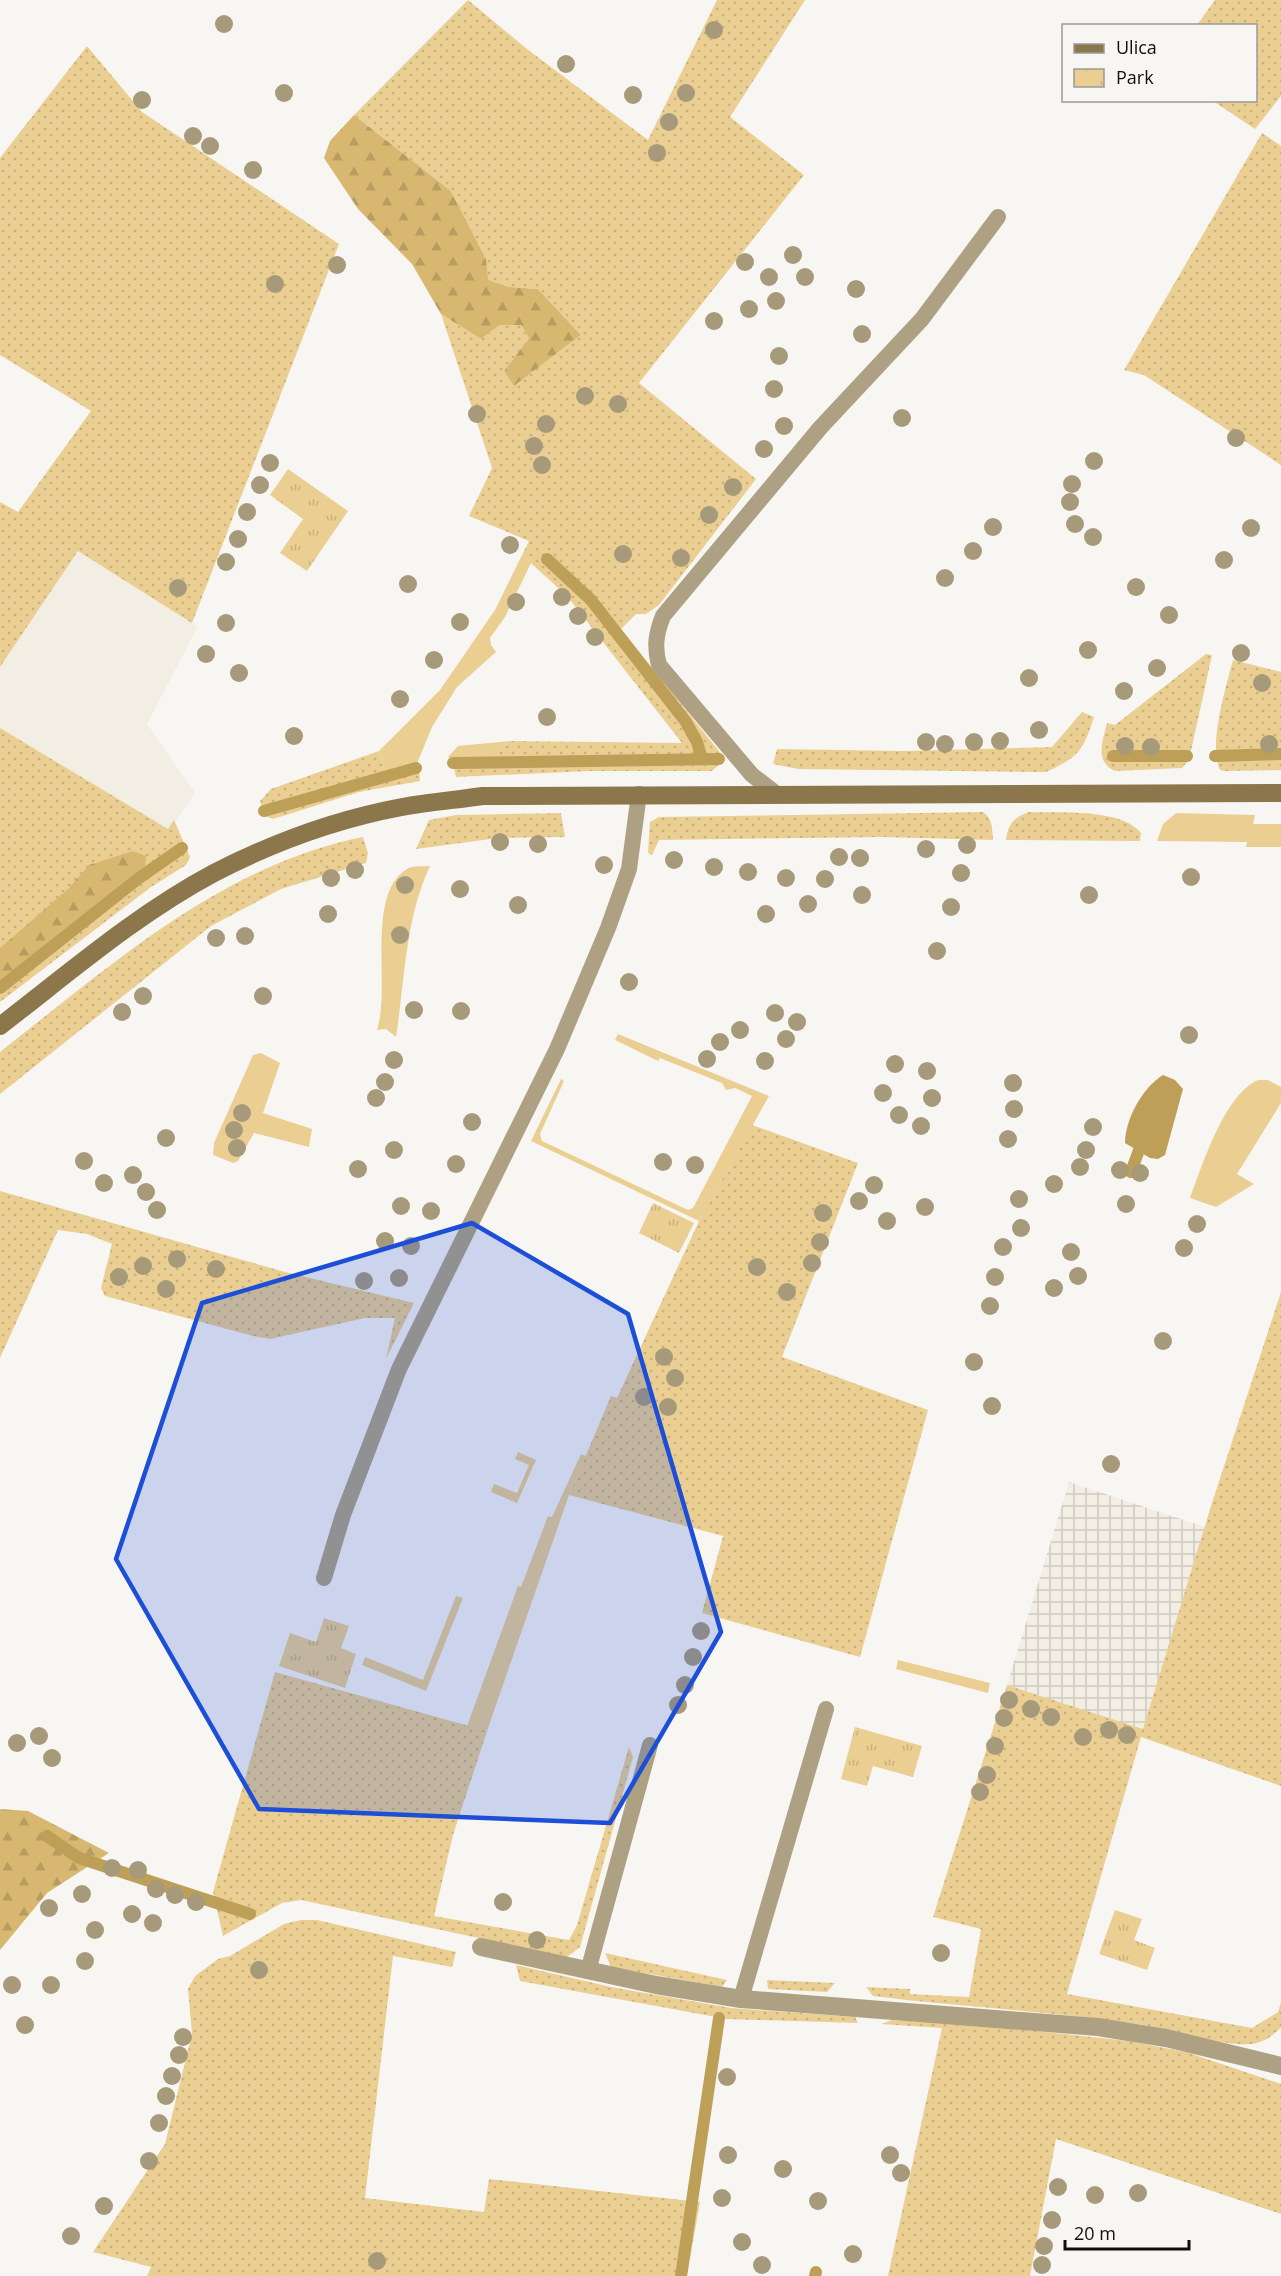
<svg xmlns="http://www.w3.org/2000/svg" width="1281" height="2276" viewBox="0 0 1281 2276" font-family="'Open Sans',sans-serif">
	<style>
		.built { fill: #f2eee3 }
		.industrial { fill: url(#industrial-grid) }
		.grass { fill: url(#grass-dots) }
		.forest { fill: url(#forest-firs) }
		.park { fill: url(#park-tufts) }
		.garden { fill: #ebcf92 }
		.water { fill: #be9f58 }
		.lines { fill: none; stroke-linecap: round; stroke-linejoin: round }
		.stream { stroke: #be9f58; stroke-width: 12 }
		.lane { stroke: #aea083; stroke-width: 16 }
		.street { stroke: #aea083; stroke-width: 18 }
		.secondary { stroke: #8b774b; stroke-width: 18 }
		.tree { fill: #a79a7b }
		.marked { fill: #1d4ed8; fill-opacity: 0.2; stroke: #1d4ed8; stroke-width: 4.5; stroke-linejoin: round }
	</style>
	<defs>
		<pattern id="industrial-grid" width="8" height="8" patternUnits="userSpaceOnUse" patternTransform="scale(1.5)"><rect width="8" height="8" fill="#f2eee3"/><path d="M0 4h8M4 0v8" fill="none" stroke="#cecbc2"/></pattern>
		<pattern id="grass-dots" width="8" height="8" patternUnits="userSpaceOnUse" patternTransform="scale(1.5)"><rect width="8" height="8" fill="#ebcf92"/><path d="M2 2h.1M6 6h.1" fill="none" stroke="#c8b17d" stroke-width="1.8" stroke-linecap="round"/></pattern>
		<pattern id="forest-firs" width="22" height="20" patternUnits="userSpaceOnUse" patternTransform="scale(1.5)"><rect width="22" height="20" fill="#d8b871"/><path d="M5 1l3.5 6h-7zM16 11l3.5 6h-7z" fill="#b89d61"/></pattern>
		<pattern id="park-tufts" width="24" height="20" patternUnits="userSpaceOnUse" patternTransform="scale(1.5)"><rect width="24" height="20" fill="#ebcf92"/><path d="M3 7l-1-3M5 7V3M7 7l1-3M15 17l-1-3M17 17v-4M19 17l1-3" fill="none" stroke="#c8b17d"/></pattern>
	</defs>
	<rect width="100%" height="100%" fill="#f8f6f3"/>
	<path class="built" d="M78 551 198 626 147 724 195 793 169 830 0 728V667Z"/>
	<path class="industrial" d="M1069 1482 1205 1527 1143 1730 1007 1685Z"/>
	<g class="grass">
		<path d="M468 0 527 49 648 140 717 0H805L730 117 804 175 639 383 756 479 659 605 646 614H636L621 629 722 755V762L712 771H590L456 777 453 763 490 762 510 741 682 743 567 596 522 555 529 541 469 516 492 468 441 314 481 339 500 325H521L529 338 504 371 514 386 581 335 538 289 509 287 487 280 486 259 451 191 354 115Z"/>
		<path d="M1215 0H1281V96L1255 129 1213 101 1256 100V26L1197 25Z"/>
		<path d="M87 46 142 112 339 244 192 623 78 551 0 667V502L18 512 91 411 0 355V158Z"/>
		<path d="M1262 133 1281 146V465L1144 375 1124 370Z"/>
		<path d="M1206 654 1212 655 1189 760 1182 768 1115 771C1094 762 1103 740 1107 723L1115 725Z"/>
		<path d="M1233 660 1281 672V770L1225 771 1220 770C1208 745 1226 687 1233 660Z"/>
		<path d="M1082 712 1094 717C1083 751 1079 757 1046 772L798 769 773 764 777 749 905 751 1052 747Z"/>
		<path d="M0 728 168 829 174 820 190 857 186 865 151 887 0 1002Z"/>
		<path d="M379 751 385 773 416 766 419 770 420 781 359 792 273 819 265 816 260 801 271 789Z"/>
		<path d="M983 812C993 819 992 829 993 840L883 837 659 840 652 855 648 853 650 822 659 817Z"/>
		<path d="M1029 812C1058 813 1122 808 1141 833L1140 841 1006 840C1008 824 1014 817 1029 812Z"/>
		<path d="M561 813 565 837 498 838 416 849 429 820 456 815Z"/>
		<path d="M363 837 368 853 366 863 281 889 211 926 0 1094V1052C110 966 222 865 363 837Z"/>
		<path d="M752 1125 858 1163 782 1357 928 1410 860 1657 702 1613 723 1536 569 1495 611 1396 617 1398 699 1221Z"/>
		<path d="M0 1191 285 1272 414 1303 386 1359 395 1318H365L270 1339 253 1336 105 1296 101 1288 112 1244 87 1234 58 1230 0 1358Z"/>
		<path d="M1281 1292V1786L1141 1737 1067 1994 1252 2028 1278 2012 1281 2002V2027C1273 2036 1263 2043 1250 2044 1223 2047 1169 2028 1138 2024 1050 2011 961 2007 873 1996L866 1987 910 1989V1994L969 1997 981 1929 933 1917 1007 1685 1143 1729 1211 1506Z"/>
		<path d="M275 1672 487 1731 453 1835 434 1916 569 1940 577 1925 629 1747 633 1757 580 1947 567 1957 301 1900 282 1903 223 1936 213 1892Z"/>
		<path d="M301 1920H317L456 1952 452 1967 393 1956 365 2198 484 2212 489 2179 700 2202 687 2276H147L151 2267 93 2252 165 2144 192 2034 188 1989 195 1976 218 1959 230 1956 284 1924Z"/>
		<path d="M605 1953 727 1980 722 1987 611 1967Z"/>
		<path d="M516 1965 611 1987 731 2008 855 2017 858 2023 727 2019 520 1981Z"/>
		<path d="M767 1980 835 1983 827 1992 768 1989Z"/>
		<path d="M892 2020 981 2025 1129 2041 1186 2052 1281 2084V2214L1056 2139 1030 2276H888L942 2028 881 2024Z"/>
	</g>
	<g class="forest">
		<path d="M354 115 451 191 486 259 488 280 509 287 538 289 581 335 514 386 504 371 529 338 521 325H500L481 339 441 314 412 264 358 209 324 158 330 141Z"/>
		<path d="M133 851 146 856 145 870 0 982V948L67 890 89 865Z"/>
		<path d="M0 1809 28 1811 109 1853 47 1893 0 1950Z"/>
	</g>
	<g class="park">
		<path d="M288 469 348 511 307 571 280 553 303 519 270 495Z"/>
		<path d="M653 1203 694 1223 679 1253 639 1233Z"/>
		<path d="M324 1618 349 1626 341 1648 356 1654 345 1688 279 1666 290 1633 316 1642Z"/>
		<path d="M855 1727 922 1746 913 1777 873 1766 867 1786 841 1779Z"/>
		<path d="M1115 1910 1142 1919 1134 1940 1155 1948 1147 1970 1099 1954Z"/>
	</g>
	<g class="garden">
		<path d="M522 555 531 563 505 617 490 638 491 645 496 652 457 687 432 727 416 766 385 773 379 751 440 690 495 610Z"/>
		<path d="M510 741 490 762 453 763 448 757 458 746Z"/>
		<path d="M1176 813 1255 815 1253 824H1281V847H1246L1247 842 1157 841 1163 824Z"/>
		<path d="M430 866C405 919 405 980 396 1037L386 1029 377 1030C391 988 365 894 407 869 413 865 423 867 430 866Z"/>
		<path d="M618 1034 769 1096 699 1221 531 1141 561 1079 564 1081 540 1134 542 1141 688 1210 693 1208 752 1096 735 1088 726 1090 722 1083 660 1058 658 1061 615 1040Z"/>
		<path d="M261 1053 280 1063 263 1113 312 1129 309 1147 254 1133 238 1161 233 1163 213 1155 214 1143 253 1055Z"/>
		<path d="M1258 1080H1268L1281 1087V1103L1237 1174 1254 1184 1216 1207 1190 1198C1203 1164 1224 1095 1258 1080Z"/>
		<path d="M518 1452 536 1460 517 1503 491 1492 494 1484 517 1493 529 1465 515 1459Z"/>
		<path d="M581 1454 586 1456 569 1495 487 1731 467 1726 518 1586 521 1587 548 1516 552 1517Z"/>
		<path d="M456 1596 463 1598 426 1691 362 1665 365 1657 423 1680Z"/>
		<path d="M898 1660 990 1683 988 1693 896 1669Z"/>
	</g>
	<path class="water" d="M1163 1075 1175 1080 1183 1089 1165 1155 1158 1159 1150 1158 1125 1143C1125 1119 1143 1087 1163 1075Z"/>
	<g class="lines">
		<g class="stream">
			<path d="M547 559 591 600 686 722 697 742 702 759"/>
			<path d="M1113 756H1187"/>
			<path d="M1215 756 1281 754"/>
			<path d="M453 763 719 759"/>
			<path d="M264 811 416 768"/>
			<path d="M0 988 139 878 182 848"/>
			<path d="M1131 1172 1139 1150"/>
			<path d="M47 1836 79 1858 250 1914"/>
			<path d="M681 2276 719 2018"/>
			<path d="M815 2276 816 2272"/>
		</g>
		<g class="lane">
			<path d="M777 794 752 775 659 665C654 646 656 634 663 616L820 428 922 319 998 217"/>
			<path d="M324 1578 343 1515 399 1369 557 1049 608 928 629 869 639 794"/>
			<path d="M588 1971 650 1745"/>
			<path d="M741 1999 826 1709"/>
		</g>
		<path class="street" d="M481 1947 656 1985 741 1999 1098 2027 1166 2038 1281 2066"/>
		<path class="secondary" d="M0 1026C69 973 137 914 214 873 272 843 338 819 402 807 429 802 456 800 483 796L1281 793"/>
	</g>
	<g class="tree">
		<circle cx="224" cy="24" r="9"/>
		<circle cx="714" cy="30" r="9"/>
		<circle cx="566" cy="64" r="9"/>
		<circle cx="284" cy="93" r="9"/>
		<circle cx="686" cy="93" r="9"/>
		<circle cx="633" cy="95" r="9"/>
		<circle cx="142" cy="100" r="9"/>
		<circle cx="669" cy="122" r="9"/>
		<circle cx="193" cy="136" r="9"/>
		<circle cx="210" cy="146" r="9"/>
		<circle cx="657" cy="153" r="9"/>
		<circle cx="253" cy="170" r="9"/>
		<circle cx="793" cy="255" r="9"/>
		<circle cx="745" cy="262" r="9"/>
		<circle cx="337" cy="265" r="9"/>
		<circle cx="769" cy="277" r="9"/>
		<circle cx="805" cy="277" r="9"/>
		<circle cx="275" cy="284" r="9"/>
		<circle cx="856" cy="289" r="9"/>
		<circle cx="776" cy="301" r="9"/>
		<circle cx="749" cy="309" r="9"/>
		<circle cx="714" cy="321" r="9"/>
		<circle cx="862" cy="334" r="9"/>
		<circle cx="779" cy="356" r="9"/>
		<circle cx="774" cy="389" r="9"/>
		<circle cx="585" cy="396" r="9"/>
		<circle cx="618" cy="404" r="9"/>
		<circle cx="477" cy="414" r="9"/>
		<circle cx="902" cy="418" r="9"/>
		<circle cx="546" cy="424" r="9"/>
		<circle cx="784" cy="426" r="9"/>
		<circle cx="1236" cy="438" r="9"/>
		<circle cx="534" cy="446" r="9"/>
		<circle cx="764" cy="449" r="9"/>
		<circle cx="1094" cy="461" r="9"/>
		<circle cx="270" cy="463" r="9"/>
		<circle cx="542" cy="465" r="9"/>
		<circle cx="1072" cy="484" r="9"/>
		<circle cx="260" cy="485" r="9"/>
		<circle cx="733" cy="487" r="9"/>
		<circle cx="1070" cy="502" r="9"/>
		<circle cx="247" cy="512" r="9"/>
		<circle cx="709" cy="515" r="9"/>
		<circle cx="1075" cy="524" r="9"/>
		<circle cx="993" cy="527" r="9"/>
		<circle cx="1251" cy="528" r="9"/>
		<circle cx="1093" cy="537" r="9"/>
		<circle cx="238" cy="539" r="9"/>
		<circle cx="510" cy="545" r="9"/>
		<circle cx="973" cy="551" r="9"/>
		<circle cx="623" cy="554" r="9"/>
		<circle cx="681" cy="558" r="9"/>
		<circle cx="1224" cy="560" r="9"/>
		<circle cx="226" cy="562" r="9"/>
		<circle cx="945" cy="578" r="9"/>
		<circle cx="408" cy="584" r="9"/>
		<circle cx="1136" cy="587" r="9"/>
		<circle cx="178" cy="588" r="9"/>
		<circle cx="562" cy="597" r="9"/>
		<circle cx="516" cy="602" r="9"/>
		<circle cx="1169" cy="615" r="9"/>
		<circle cx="578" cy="616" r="9"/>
		<circle cx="460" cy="622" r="9"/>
		<circle cx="226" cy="623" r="9"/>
		<circle cx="595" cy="637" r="9"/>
		<circle cx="1088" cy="650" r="9"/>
		<circle cx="1241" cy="653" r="9"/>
		<circle cx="206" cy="654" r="9"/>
		<circle cx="434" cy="660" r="9"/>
		<circle cx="1157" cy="668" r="9"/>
		<circle cx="239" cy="673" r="9"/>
		<circle cx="1029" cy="678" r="9"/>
		<circle cx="1262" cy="683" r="9"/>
		<circle cx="1124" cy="691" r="9"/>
		<circle cx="400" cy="699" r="9"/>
		<circle cx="547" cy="717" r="9"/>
		<circle cx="1039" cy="730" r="9"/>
		<circle cx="294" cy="736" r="9"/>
		<circle cx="1000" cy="741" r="9"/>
		<circle cx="926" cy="742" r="9"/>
		<circle cx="974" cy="742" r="9"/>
		<circle cx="945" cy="744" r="9"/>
		<circle cx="1269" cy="744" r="9"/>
		<circle cx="1125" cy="746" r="9"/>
		<circle cx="1151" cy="747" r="9"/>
		<circle cx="500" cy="842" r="9"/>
		<circle cx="538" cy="844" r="9"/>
		<circle cx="967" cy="845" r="9"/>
		<circle cx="926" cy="849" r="9"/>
		<circle cx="839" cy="857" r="9"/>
		<circle cx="860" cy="858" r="9"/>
		<circle cx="674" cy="860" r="9"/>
		<circle cx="604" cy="865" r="9"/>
		<circle cx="714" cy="867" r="9"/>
		<circle cx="355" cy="870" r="9"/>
		<circle cx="748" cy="872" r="9"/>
		<circle cx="961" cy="873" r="9"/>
		<circle cx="1191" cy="877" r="9"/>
		<circle cx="331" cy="878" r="9"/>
		<circle cx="786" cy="878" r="9"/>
		<circle cx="825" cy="879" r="9"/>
		<circle cx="405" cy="885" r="9"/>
		<circle cx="460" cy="889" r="9"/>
		<circle cx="862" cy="895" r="9"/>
		<circle cx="1089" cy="895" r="9"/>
		<circle cx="808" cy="904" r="9"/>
		<circle cx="518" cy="905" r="9"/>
		<circle cx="951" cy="907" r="9"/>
		<circle cx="328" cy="914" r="9"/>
		<circle cx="766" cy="914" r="9"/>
		<circle cx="400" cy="935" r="9"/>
		<circle cx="245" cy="936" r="9"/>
		<circle cx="216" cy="938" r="9"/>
		<circle cx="937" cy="951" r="9"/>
		<circle cx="629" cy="982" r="9"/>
		<circle cx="143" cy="996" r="9"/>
		<circle cx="263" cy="996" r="9"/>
		<circle cx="414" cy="1010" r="9"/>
		<circle cx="461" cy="1011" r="9"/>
		<circle cx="122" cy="1012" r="9"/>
		<circle cx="775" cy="1013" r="9"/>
		<circle cx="797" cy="1022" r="9"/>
		<circle cx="740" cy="1030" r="9"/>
		<circle cx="1189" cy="1035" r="9"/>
		<circle cx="786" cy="1039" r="9"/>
		<circle cx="720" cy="1042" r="9"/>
		<circle cx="707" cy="1059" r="9"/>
		<circle cx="394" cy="1060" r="9"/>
		<circle cx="765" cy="1061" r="9"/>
		<circle cx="895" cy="1064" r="9"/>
		<circle cx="927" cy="1071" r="9"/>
		<circle cx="385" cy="1082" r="9"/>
		<circle cx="1013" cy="1083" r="9"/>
		<circle cx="883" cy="1093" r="9"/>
		<circle cx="376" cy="1098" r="9"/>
		<circle cx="932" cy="1098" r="9"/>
		<circle cx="1014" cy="1109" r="9"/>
		<circle cx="242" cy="1113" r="9"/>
		<circle cx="899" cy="1115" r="9"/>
		<circle cx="472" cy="1122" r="9"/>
		<circle cx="921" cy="1126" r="9"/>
		<circle cx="1093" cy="1127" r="9"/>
		<circle cx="234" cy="1130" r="9"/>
		<circle cx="166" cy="1138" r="9"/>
		<circle cx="1008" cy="1139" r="9"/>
		<circle cx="237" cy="1148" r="9"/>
		<circle cx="394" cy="1150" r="9"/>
		<circle cx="1086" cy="1150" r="9"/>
		<circle cx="84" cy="1161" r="9"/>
		<circle cx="663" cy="1162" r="9"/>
		<circle cx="456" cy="1164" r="9"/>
		<circle cx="695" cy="1165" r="9"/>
		<circle cx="1080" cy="1167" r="9"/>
		<circle cx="358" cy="1169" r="9"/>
		<circle cx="1120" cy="1170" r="9"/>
		<circle cx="1140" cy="1173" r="9"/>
		<circle cx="133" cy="1175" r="9"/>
		<circle cx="104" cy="1183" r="9"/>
		<circle cx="1054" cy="1184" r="9"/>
		<circle cx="874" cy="1185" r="9"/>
		<circle cx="146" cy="1192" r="9"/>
		<circle cx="1019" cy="1199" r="9"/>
		<circle cx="859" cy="1201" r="9"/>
		<circle cx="1126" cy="1204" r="9"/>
		<circle cx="401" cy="1206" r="9"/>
		<circle cx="925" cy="1207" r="9"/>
		<circle cx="157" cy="1210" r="9"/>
		<circle cx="431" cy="1211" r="9"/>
		<circle cx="823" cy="1213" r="9"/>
		<circle cx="887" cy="1221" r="9"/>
		<circle cx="1197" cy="1224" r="9"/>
		<circle cx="1021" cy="1228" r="9"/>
		<circle cx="385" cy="1241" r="9"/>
		<circle cx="820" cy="1242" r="9"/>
		<circle cx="411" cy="1246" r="9"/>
		<circle cx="1003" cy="1247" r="9"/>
		<circle cx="1184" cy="1248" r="9"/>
		<circle cx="1071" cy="1252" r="9"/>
		<circle cx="177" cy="1259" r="9"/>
		<circle cx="812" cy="1263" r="9"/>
		<circle cx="143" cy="1266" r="9"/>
		<circle cx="757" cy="1267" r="9"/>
		<circle cx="216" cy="1269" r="9"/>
		<circle cx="1078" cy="1276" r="9"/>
		<circle cx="119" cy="1277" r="9"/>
		<circle cx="995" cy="1277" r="9"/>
		<circle cx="399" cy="1278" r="9"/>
		<circle cx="364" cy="1281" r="9"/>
		<circle cx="1054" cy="1288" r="9"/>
		<circle cx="166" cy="1289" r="9"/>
		<circle cx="787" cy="1292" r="9"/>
		<circle cx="990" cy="1306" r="9"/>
		<circle cx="1163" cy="1341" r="9"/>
		<circle cx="664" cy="1357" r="9"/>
		<circle cx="974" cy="1362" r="9"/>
		<circle cx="675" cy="1378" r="9"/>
		<circle cx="644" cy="1397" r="9"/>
		<circle cx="992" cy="1406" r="9"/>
		<circle cx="668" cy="1407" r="9"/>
		<circle cx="1111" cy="1464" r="9"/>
		<circle cx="701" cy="1631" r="9"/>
		<circle cx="693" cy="1657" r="9"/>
		<circle cx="685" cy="1685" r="9"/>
		<circle cx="1009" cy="1700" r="9"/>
		<circle cx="678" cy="1705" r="9"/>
		<circle cx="1031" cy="1709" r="9"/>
		<circle cx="1051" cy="1717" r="9"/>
		<circle cx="1004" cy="1718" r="9"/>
		<circle cx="1109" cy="1730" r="9"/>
		<circle cx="1127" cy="1735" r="9"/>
		<circle cx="39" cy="1736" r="9"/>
		<circle cx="1083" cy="1737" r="9"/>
		<circle cx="17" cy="1743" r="9"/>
		<circle cx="995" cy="1746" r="9"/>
		<circle cx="52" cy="1758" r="9"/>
		<circle cx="987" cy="1775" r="9"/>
		<circle cx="980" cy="1792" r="9"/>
		<circle cx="112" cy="1868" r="9"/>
		<circle cx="138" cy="1870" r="9"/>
		<circle cx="156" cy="1889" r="9"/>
		<circle cx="82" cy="1894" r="9"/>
		<circle cx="175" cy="1895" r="9"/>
		<circle cx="196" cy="1902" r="9"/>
		<circle cx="503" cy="1902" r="9"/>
		<circle cx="49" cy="1908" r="9"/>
		<circle cx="132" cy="1914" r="9"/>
		<circle cx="153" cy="1923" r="9"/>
		<circle cx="95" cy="1930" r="9"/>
		<circle cx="537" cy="1940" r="9"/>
		<circle cx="941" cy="1953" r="9"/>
		<circle cx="85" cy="1961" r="9"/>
		<circle cx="259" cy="1970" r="9"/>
		<circle cx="12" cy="1985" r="9"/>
		<circle cx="51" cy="1985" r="9"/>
		<circle cx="25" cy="2025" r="9"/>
		<circle cx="183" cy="2037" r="9"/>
		<circle cx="179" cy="2055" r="9"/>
		<circle cx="172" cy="2076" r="9"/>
		<circle cx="727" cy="2077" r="9"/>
		<circle cx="166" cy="2096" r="9"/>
		<circle cx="159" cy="2123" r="9"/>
		<circle cx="728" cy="2155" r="9"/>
		<circle cx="890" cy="2155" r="9"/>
		<circle cx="149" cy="2161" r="9"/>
		<circle cx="783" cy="2169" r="9"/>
		<circle cx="901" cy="2173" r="9"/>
		<circle cx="1058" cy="2187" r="9"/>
		<circle cx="1138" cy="2193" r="9"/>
		<circle cx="1095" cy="2195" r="9"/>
		<circle cx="722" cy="2198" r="9"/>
		<circle cx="818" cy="2201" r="9"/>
		<circle cx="104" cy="2206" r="9"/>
		<circle cx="1052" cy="2220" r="9"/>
		<circle cx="71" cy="2236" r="9"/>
		<circle cx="742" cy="2242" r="9"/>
		<circle cx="1044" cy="2246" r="9"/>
		<circle cx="853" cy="2254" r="9"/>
		<circle cx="377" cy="2261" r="9"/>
		<circle cx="762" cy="2265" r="9"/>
		<circle cx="1042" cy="2265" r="9"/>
	</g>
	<path class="marked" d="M472 1223 628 1314 721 1632 610 1823 259 1809 116 1559 202 1303Z"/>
	<rect x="1062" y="24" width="195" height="78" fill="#f8f6f3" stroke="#9b9a97" stroke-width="1.5"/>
	<rect x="1074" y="44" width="30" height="9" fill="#8b774b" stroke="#9b9a97" stroke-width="1.5"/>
	<text x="1116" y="54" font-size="18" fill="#0f0f0e">Ulica</text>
	<rect x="1074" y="69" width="30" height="18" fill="url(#park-tufts)" stroke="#9b9a97" stroke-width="1.5"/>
	<text x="1116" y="84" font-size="18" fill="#0f0f0e">Park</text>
	<path d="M1065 2240v9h124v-9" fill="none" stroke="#0f0f0e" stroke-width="3"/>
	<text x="1074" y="2240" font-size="18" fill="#0f0f0e" stroke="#f8f6f3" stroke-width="4.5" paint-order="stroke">20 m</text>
</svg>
